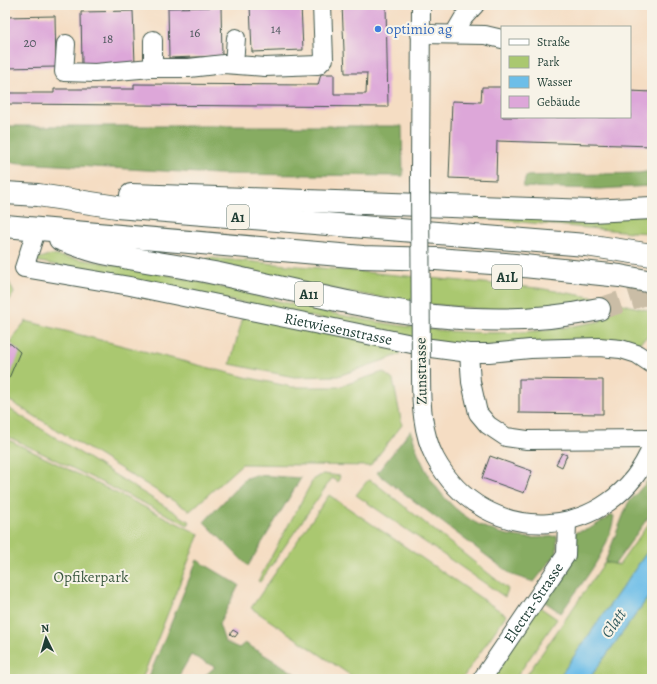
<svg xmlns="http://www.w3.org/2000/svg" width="657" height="684" viewBox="0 0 657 684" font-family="Alegreya,serif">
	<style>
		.green { fill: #aac870; stroke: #648252 }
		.forest { fill: #87ac62; stroke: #53744b }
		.water { fill: #6dbee8; stroke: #467e8e }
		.building { fill: #dda7d9 }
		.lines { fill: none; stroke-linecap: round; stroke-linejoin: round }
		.highway-tunnel { stroke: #cabda6; stroke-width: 22; stroke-dasharray: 22 11; stroke-linecap: butt }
		.minor-casing { stroke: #3f5549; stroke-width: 20 }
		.highway-casing { stroke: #3f5549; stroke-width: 24 }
		.minor { stroke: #fff; stroke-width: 18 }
		.highway { stroke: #fff; stroke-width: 22 }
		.minor-bridge-casing { stroke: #3f5549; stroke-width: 20; stroke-linecap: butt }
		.minor-bridge { stroke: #fff; stroke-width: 18 }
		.shop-dot { fill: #3f7fe0; stroke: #f7f3e8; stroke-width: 1.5 }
		.labels { text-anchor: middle; stroke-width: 4; stroke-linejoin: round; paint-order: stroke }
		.number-label { font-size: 13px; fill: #4e585d }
		.shield { fill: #f7f3e8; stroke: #60746a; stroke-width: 1 }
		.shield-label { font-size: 14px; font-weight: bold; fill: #1f3d34 }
		.shop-label { font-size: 15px; fill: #366cbe; stroke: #f7f3e8; text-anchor: start }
		.street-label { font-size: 15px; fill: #1f3d34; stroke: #f7f3e8 }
		.park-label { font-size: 15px; fill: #3b5940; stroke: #f7f3e8 }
		.water-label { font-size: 16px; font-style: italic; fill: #325d61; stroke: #f7f3e8 }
	</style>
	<rect width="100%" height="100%" fill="#f7f3e8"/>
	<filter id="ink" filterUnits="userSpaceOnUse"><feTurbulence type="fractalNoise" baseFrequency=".025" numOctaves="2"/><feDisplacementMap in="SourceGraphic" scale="8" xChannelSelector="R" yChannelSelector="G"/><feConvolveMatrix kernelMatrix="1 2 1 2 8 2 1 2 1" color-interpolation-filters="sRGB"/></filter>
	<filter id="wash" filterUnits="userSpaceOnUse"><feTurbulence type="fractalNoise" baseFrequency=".012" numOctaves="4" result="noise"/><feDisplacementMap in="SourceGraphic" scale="16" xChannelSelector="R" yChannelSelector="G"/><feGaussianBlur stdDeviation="0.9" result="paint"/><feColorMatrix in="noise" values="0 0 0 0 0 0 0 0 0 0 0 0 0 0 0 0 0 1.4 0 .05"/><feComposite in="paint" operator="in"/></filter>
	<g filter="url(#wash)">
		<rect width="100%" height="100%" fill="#f5ddc3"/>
		<g class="green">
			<path d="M432 214H652V233L632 232Z"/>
			<path d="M51 255C92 261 133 267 173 276 291 302 413 342 536 331 558 329 580 325 601 321L596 298C567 305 537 309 506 310 491 311 476 308 461 307 375 301 291 280 207 261L208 258H211L538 288 597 298 652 311V337L648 336 634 347 456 346 36 261V259Z"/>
			<path d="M5 281 9 282 14 293 9 301H5Z"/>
			<path d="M244 313 401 347 399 355 338 376 294 377 230 364Z"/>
			<path d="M26 321 245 377 292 387H338L383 372 393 380 402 425 370 466 242 464 190 511 5 398V391L10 379 5 376V343L11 344 15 334Z"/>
			<path d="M5 406 190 522 188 525 5 435Z"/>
			<path d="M5 438 199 534 142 679H5Z"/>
			<path d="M323 474 340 476 338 482 332 478 260 582 258 581 313 480Z"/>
			<path d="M368 480 375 483 508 589 505 597 356 495Z"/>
			<path d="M329 495 506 615 462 679H356L251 608Z"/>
			<path d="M652 519V545L558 679H524L605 562 619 565Z"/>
			<path d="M652 592V679H589Z"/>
			<path d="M538 606 557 619 515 679H488Z"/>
		</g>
		<g class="forest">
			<path d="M5 126H402L403 176 216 174 5 162Z"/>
			<path d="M652 171V186H650L600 189 523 187 526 176 639 173Z"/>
			<path d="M411 430C424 485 461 530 520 537 532 539 545 537 557 536V553L534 582 512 575 377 473Z"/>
			<path d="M652 473V512L615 564 605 562 628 503 645 484Z"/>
			<path d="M256 475 301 478 248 566 204 522 246 478Z"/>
			<path d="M612 515 614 516C609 553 582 582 561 613L542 600 572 536 576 532 589 529Z"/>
			<path d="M197 560 239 585 219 624 225 642 239 648 245 643 304 679H201L215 667 191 655 177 679H148Z"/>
		</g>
		<path class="water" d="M652 545V592L589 679H558Z"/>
		<g id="blocks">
			<g class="building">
				<path d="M250 5H301L303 50 252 52Z"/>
				<path d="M342 5H386L388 107 5 104V93H54V89H134V84L318 85 321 74H334V94H366L367 73H345Z"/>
				<path d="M221 7 222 56 169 58 168 8Z"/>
				<path d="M133 11 135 63 82 65 81 12Z"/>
				<path d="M55 16 56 67 5 68V17Z"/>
				<path d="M482 87H502V117H630V91L652 92V146L497 141 496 180 449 178 452 101 481 102Z"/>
				<path d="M5 343 11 344 20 352 9 378 5 376Z"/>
				<path d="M519 379 603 380V414L519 413Z"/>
				<path d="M562 453 567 455 562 467 556 464Z"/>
				<path d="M490 456 532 471 524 493 482 478Z"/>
				<path d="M233 630 238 633 235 637 230 634Z"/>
			</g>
		</g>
	</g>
	<g filter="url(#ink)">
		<use href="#blocks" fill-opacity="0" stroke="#3f5549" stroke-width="1"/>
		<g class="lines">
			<path class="highway-tunnel" d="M599 309 652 292"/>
			<defs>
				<g id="minor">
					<path d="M420 34 485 35 502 39"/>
					<path d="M454 34 464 17 475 5"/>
					<path d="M153 40V68"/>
					<path d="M66 44 64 72 95 73 151 68H189L224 64 265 67 318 65 324 59 322 5"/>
					<path d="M234 64 236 38"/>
					<path d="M420 175 421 5"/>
					<path id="s1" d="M36 231 24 268 130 286 431 348 469 353H489L530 349 599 347 621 349 637 354 652 364"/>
					<path d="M469 353 471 382 478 413 488 425 506 437 527 440 652 439"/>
					<path d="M421 375C421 403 422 433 435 458 485 551 613 543 652 446"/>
					<path id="s2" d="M482 679 566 555 567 521"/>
				</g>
				<g id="highway">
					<path d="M5 193 38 195 117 207 586 245 652 255"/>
					<path d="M131 195 591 211 652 208"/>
					<path d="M5 226 363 257 436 259 505 264 620 276 652 282"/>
					<path d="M60 239C74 244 88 250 103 253 141 261 181 266 219 274 346 301 468 338 599 309"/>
				</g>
			</defs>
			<use href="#minor" class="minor-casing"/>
			<use href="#highway" class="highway-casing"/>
			<use href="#minor" class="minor"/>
			<use href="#highway" class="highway"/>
			<defs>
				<path id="minor-bridge" d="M420 175 421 375"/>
			</defs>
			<use href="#minor-bridge" class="minor-bridge-casing"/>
			<use href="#minor-bridge" class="minor-bridge"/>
		</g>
	</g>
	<circle class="shop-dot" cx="378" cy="29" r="4"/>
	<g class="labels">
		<g class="number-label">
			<text x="276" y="33">14</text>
			<text x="195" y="37">16</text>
			<text x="108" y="43">18</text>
			<text x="30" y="47">20</text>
		</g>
		<g class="shield">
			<rect x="227" y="205" width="22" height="24" rx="3"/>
			<rect x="492" y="265" width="30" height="24" rx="3"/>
			<rect x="295" y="282" width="28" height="24" rx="3"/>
		</g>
		<g class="shield-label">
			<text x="238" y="222">A1</text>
			<text x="507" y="282">A1L</text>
			<text x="309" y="299">A11</text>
		</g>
		<g class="shop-label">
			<text x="386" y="34">optimio ag</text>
		</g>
		<g class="street-label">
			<text dy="5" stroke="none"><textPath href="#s1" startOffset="359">Rietwiesenstrasse</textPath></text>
			<text transform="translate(421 371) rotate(-91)" y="5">Zunstrasse</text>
			<text dy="5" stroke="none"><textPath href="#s2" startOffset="92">Electra-Strasse</textPath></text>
		</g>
		<g class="park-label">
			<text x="91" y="582">Opfikerpark</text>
		</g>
		<g class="water-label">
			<text transform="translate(613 623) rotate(-55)" y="6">Glatt</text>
		</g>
	</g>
	<rect width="657" height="684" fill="none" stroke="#f7f3e8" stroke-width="20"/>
	<rect x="501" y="26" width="130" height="92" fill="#f7f3e8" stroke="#a1aaa0"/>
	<rect x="509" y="39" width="20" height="6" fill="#ffffff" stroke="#a1aaa0"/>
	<text x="537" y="46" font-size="12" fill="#1f3d34">Straße</text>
	<rect x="509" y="56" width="20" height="12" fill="#aac870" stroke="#a1aaa0"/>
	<text x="537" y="66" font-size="12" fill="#1f3d34">Park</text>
	<rect x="509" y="76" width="20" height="12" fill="#6dbee8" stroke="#a1aaa0"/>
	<text x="537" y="86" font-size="12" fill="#1f3d34">Wasser</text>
	<rect x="509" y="96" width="20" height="12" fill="#dda7d9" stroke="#a1aaa0"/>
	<text x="537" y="106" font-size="12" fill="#1f3d34">Gebäude</text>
	<g transform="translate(46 638) rotate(355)" stroke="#f7f3e8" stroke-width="3" paint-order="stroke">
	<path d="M0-3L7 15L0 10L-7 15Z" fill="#1f3d34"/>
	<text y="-6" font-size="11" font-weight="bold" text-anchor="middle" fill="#1f3d34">N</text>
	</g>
</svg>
